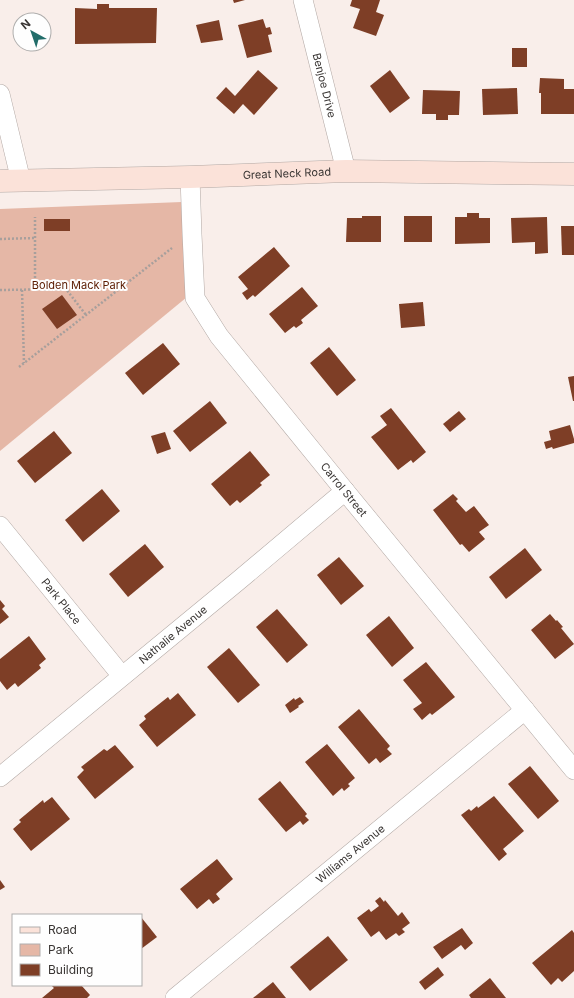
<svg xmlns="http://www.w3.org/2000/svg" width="574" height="998" viewBox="0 0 574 998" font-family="Inter,sans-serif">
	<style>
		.green { fill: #e5b7a6 }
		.building { fill: #7e3e26 }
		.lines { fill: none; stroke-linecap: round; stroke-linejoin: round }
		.street-casing { stroke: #b2a8a4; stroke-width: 20 }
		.secondary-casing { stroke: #b2a8a4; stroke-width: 23 }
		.path { stroke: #a79f9c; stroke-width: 2.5; stroke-dasharray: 2 2; stroke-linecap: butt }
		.street { stroke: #fff; stroke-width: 19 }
		.secondary { stroke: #fbe2d9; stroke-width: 22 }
		.labels { text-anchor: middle; stroke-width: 4; stroke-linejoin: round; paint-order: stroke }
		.street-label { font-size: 11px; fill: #393533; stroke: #fefefe }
		.park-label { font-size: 11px; fill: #5b1b00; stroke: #fefefe }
	</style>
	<rect width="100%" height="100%" fill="#f9eeea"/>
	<path class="green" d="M182 202 187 297 0 451V209Z"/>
	<g class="building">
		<path d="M233 0H245L234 3Z"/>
		<path d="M352 0H380L376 12 384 15 376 36 353 28 360 9 350 6Z"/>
		<path d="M97 4H109V8H157L156 43 75 44V8L97 9Z"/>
		<path d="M263 19 266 28 270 27 272 34 268 35 272 52 247 58 238 25Z"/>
		<path d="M219 20 223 40 201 43 196 25Z"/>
		<rect x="512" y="48" width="15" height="19"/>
		<path d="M258 70 278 88 254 115 243 104 234 114 216 98 226 87 235 96Z"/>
		<path d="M390 70 410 98 390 113 370 86Z"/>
		<path d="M540 78 564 79V89H574V114H541V93H539Z"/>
		<path d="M517 88 518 114 483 115 482 89Z"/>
		<path d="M423 90 460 91 459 115H448V120H436V114H422Z"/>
		<path d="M467 213H479V218H490V243L455 244V217H467Z"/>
		<path d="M362 216H381V242H346L347 218H362Z"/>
		<rect x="404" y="216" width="28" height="26"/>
		<path d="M547 217 548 253 535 254V242L512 243 511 218Z"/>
		<rect x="44" y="219" width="26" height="12"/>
		<path d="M561 226H574V255H562Z"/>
		<path d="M274 247 290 266 255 297 253 295 247 300 242 293 248 289 238 277Z"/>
		<path d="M302 287 318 306 301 320 303 323 296 328 294 326 285 333 269 314Z"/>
		<path d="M62 295 77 315 57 329 42 309Z"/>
		<path d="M423 302 425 326 401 328 399 304Z"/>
		<path d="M163 343 180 364 143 395 125 373Z"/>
		<path d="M329 347 356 380 337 396 310 363Z"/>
		<path d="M574 376V401H573L568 377Z"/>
		<path d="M210 401 227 423 190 452 173 431Z"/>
		<path d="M391 408 426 452 413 463 411 460 398 470 371 437 387 425 380 416Z"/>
		<path d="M459 411 466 419 450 432 443 424Z"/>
		<path d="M570 425 574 439V443L553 449 552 447 546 449 544 442 551 440 549 431Z"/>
		<path d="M54 431 72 453 35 483 17 461Z"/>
		<path d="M165 432 171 449 157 454 151 436Z"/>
		<path d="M250 451 270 475 260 483 262 485 240 503 237 500 230 506 211 484Z"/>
		<path d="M102 489 120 511 83 542 65 520Z"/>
		<path d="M453 494 458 499 456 501 466 512 474 506 489 525 479 532 485 539 469 552 462 544 460 545 433 510Z"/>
		<path d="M145 544 164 567 128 597 109 574Z"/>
		<path d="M525 548 542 570 506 599 489 577Z"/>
		<path d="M339 557 364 586 341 605 317 575Z"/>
		<path d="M0 600 5 606 2 609 9 617 0 624Z"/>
		<path d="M277 609 308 645 287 663 256 627Z"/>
		<path d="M550 614 556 621 557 620 563 627 561 628 574 644 555 659 531 630Z"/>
		<path d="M389 616 414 648 392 667 366 635Z"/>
		<path d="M29 636 46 659 39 665 41 668 18 687 15 683 7 690 0 681V659Z"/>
		<path d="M229 648 260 685 238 703 207 667Z"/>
		<path d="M426 662 455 697 432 715 430 713 422 720 413 709 422 703 403 680Z"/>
		<path d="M178 693 196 715 157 747 139 725 146 719 144 716 168 697 170 700Z"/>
		<path d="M300 697 304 702 298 706 299 707 290 713 285 705 294 698 295 700Z"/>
		<path d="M359 709 390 746 387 749 392 754 380 763 376 758 369 764 338 727Z"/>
		<path d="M327 744 355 778 348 784 350 786 344 791 342 788 333 796 305 762Z"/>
		<path d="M115 745 134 767 95 799 77 777 84 770 81 767 104 749 107 751Z"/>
		<path d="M530 766 559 801 538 819 508 784Z"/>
		<path d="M280 781 307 814 305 816 309 820 303 825 300 821 286 832 258 799Z"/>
		<path d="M494 796 524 831 503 849 507 854 499 861 461 815 469 809 471 811 477 806 478 808Z"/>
		<path d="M52 797 70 819 31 851 13 829 21 822 19 820 43 800 44 803Z"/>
		<path d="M217 859 233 879 216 894 220 899 213 904 209 899 197 909 180 889Z"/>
		<path d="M0 880 5 887 0 890Z"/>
		<path d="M380 897 384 902 385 900 398 916 402 912 410 923 402 929 405 932 399 936 396 933 386 940 379 931 371 937 357 918 369 909 371 912 379 906 375 901Z"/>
		<path d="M141 917 157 937 141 949Z"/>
		<path d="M462 928 473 943 465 950 461 945 442 959 433 947Z"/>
		<path d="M572 930 574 933V971L562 982 558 978 551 985 532 963Z"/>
		<path d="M328 936 348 960 310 991 290 967Z"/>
		<path d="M438 967 444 975 425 990 419 982Z"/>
		<path d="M490 978 506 998H471L469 995Z"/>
		<path d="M273 982 286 998H253Z"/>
		<path d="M51 985H81L90 995 87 998H42L54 988Z"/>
	</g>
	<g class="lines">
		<defs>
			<g id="street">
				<path id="s1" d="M303 0 346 171"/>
				<path d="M0 94 21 181"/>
				<path id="s2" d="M190 177 192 234 195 298 219 336 345 491 574 770"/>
				<path id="s3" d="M0 526 122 676"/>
				<path id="s4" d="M0 777 238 581 345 491"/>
				<path id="s5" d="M175 998 525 710"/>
			</g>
			<g id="secondary">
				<path id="s6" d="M0 181 190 177 346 171 574 174"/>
			</g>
		</defs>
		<use href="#street" class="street-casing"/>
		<use href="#secondary" class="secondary-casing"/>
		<g class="path">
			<path d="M0 239 35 238"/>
			<path d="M0 290 66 289 86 315"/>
			<path d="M22 290 24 363"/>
			<path d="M35 290V217"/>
			<path d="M19 367 172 248"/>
		</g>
		<use href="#street" class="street"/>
		<use href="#secondary" class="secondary"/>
	</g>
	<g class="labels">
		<g class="street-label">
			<text dy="4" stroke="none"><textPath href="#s1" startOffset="88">Benjoe Drive</textPath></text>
			<text dy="4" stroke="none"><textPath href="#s6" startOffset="287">Great Neck Road</textPath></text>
			<text dy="4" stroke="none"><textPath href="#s2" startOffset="364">Carrol Street</textPath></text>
			<text dy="4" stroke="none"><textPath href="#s3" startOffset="97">Park Place</textPath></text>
			<text dy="4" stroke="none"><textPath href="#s4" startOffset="224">Nathalie Avenue</textPath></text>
			<text dy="4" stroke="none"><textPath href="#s5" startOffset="227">Williams Avenue</textPath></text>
		</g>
		<g class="park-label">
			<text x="79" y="289">Bolden Mack Park</text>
		</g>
	</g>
	<rect x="12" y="914" width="130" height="72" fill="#fefefe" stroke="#afaead"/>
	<rect x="20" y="927" width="20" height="6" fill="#fbe2d9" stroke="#afaead"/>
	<text x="48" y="934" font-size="12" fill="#393533">Road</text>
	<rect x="20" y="944" width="20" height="12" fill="#e5b7a6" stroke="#afaead"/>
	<text x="48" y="954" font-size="12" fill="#393533">Park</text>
	<rect x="20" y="964" width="20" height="12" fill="#7e3e26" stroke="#afaead"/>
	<text x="48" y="974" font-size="12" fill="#393533">Building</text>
	<g transform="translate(32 32) rotate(320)"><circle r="19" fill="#fefefe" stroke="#afaead"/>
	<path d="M0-3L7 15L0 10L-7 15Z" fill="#226d6a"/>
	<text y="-6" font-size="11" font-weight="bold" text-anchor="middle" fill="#393533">N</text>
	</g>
</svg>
